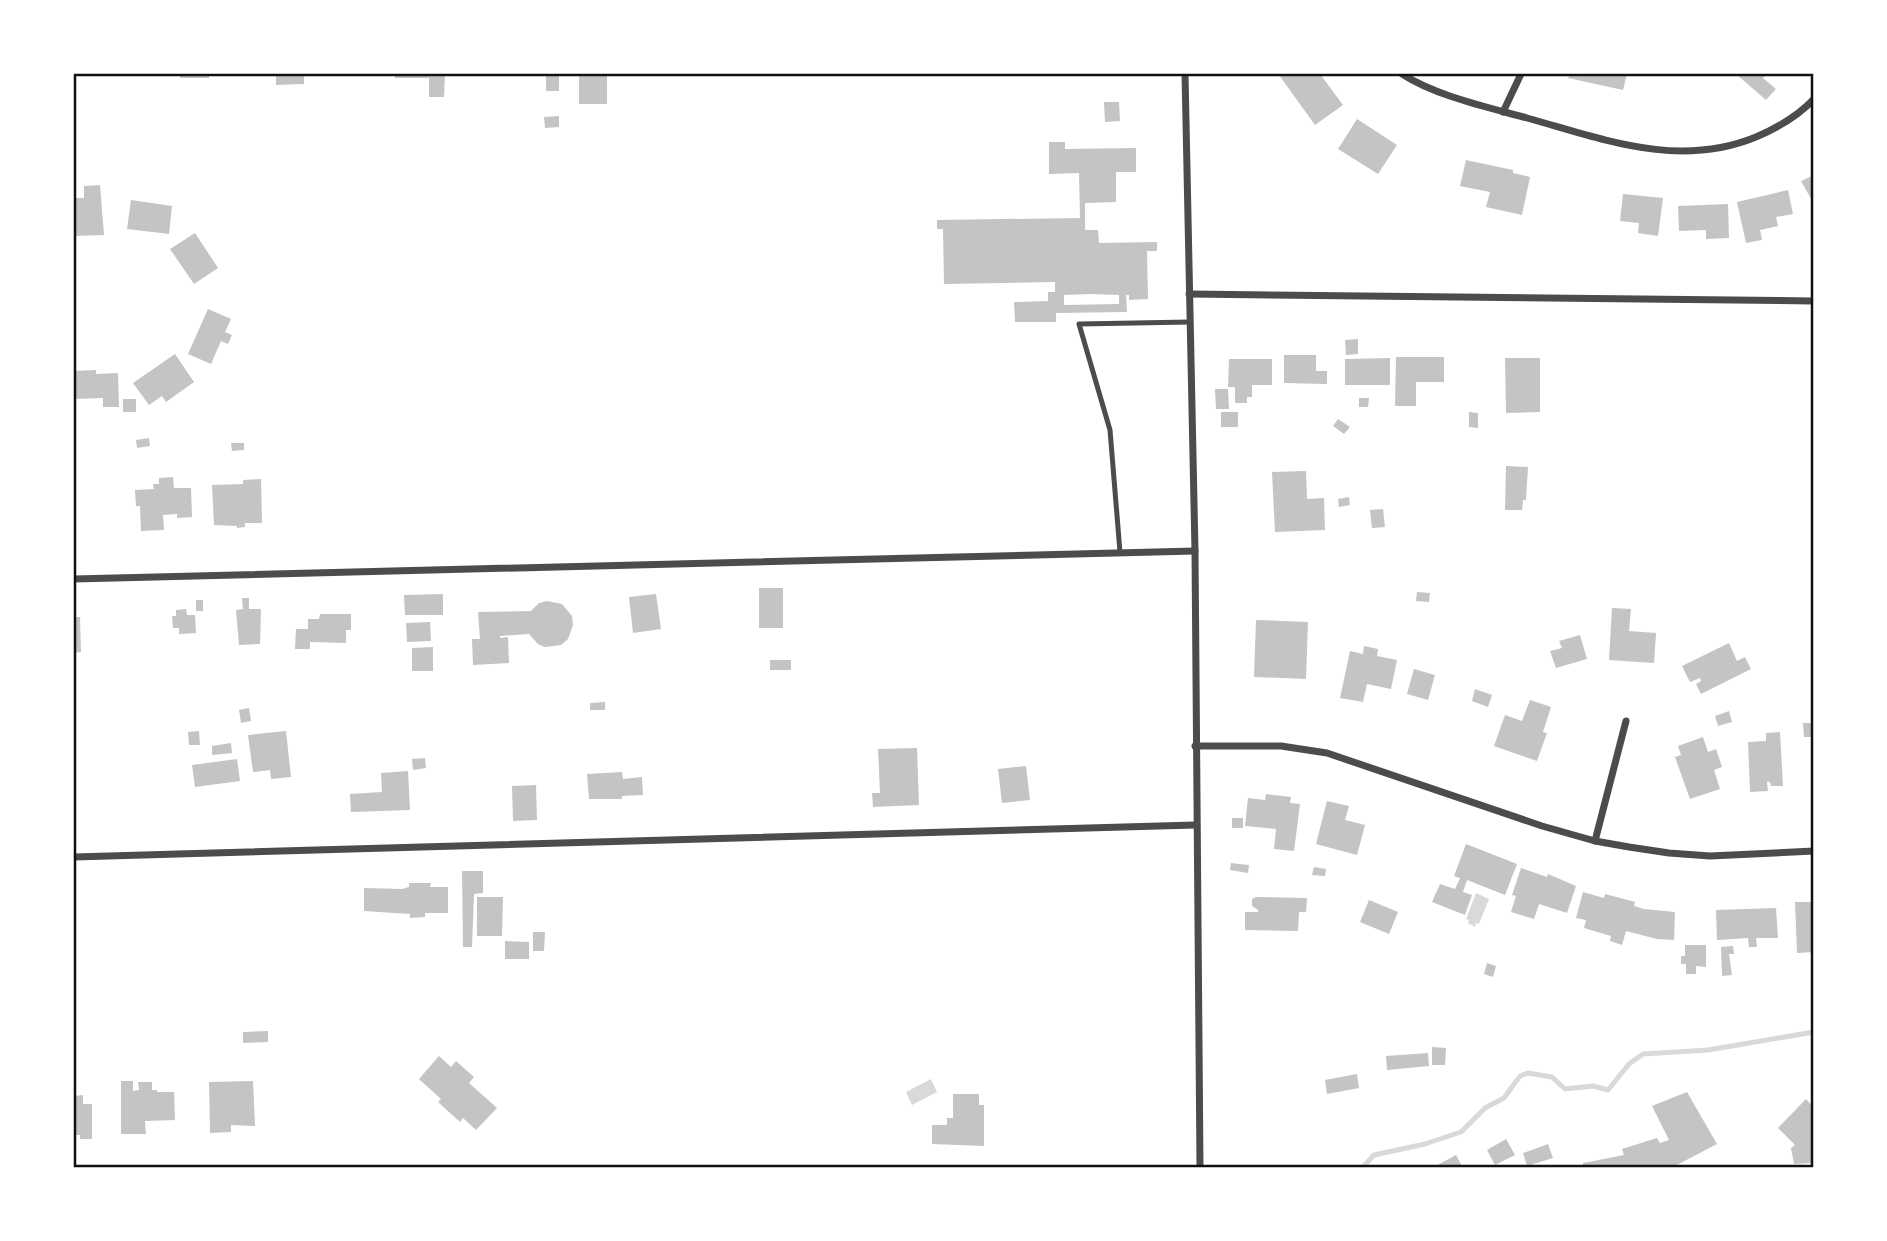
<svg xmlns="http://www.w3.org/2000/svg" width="1887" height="1241" viewBox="0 0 1887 1241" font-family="Roboto,sans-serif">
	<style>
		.water { fill: #d9d9d9 }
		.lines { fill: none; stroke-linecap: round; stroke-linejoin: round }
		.stream { stroke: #d9d9d9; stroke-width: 5 }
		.building { fill: #c4c4c4; fill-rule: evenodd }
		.service { stroke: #4c4c4c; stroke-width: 5 }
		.minor { stroke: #4c4c4c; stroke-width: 7 }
		.neatline { fill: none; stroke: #111; stroke-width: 2.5 }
	</style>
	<rect width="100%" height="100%" fill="#fff"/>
	<g class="water">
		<path d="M1476 893 1489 899 1479 924 1476 923 1475 927 1468 923 1469 920 1466 919Z"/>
		<path d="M931 1079 937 1092 912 1105 906 1092Z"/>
	</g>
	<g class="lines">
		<path class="stream" d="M1362 1168 1374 1155 1425 1144 1461 1132 1485 1108 1504 1098 1520 1076 1528 1073 1552 1077 1565 1089 1593 1086 1608 1090 1629 1064 1643 1054 1708 1050 1814 1032"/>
	</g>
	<g class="building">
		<rect x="180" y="74" width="29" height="4"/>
		<path d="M276 74H304V84L276 85Z"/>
		<path d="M395 74H445L444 97H429V78H395Z"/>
		<rect x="546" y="74" width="13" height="17"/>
		<rect x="579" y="74" width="28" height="30"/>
		<path d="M1281 74H1320L1343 105 1315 125 1279 75Z"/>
		<path d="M1570 74H1627L1623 90 1568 78Z"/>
		<path d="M1736 74H1767L1763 78 1776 89 1766 100Z"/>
		<path d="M1104 102H1119L1120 121 1105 122Z"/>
		<path d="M559 116V127L545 128 544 117Z"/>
		<path d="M1357 119 1397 145 1378 174 1338 149Z"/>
		<path d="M1049 142H1065V149L1136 148V172H1116V202L1085 203V230H1098L1099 243 1157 242V251H1147L1148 299 1129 300V295H1126L1127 312 1056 313V322H1015L1014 302 1048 301V292H1055V282L944 284 943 229H937V220L1080 218 1079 173 1049 174ZM1091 294 1119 295V304L1064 305V295Z"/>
		<path d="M1466 160 1513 170V173L1530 177 1522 215 1486 207 1490 192 1460 186Z"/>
		<path d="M1814 175V204L1801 181Z"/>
		<path d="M100 185 104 235 74 236V198H84V186Z"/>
		<path d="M1788 190 1793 214 1776 217 1778 226 1760 230 1762 240 1746 243 1737 202Z"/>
		<path d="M1623 194 1663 198 1658 236 1638 233 1639 223 1620 221Z"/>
		<path d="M131 200 172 206 169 234 127 229Z"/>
		<path d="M1728 204 1729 238 1706 239V230L1679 231 1678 206Z"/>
		<path d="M195 233 218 268 194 284 170 249Z"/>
		<path d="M208 309 231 319 225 332 232 335 228 344 221 341 211 364 188 354Z"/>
		<path d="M1358 339V354L1346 355 1345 340Z"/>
		<path d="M175 354 194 382 166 402 162 396 149 405 133 383Z"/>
		<path d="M1284 355H1316V371H1327V384L1284 383Z"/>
		<path d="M1396 357H1444V382H1416V406H1395Z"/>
		<path d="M1390 358V385H1345V359Z"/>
		<path d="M1505 358H1540V412L1506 413Z"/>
		<path d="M1229 359H1272V385H1252V397H1247V403H1235V387H1228Z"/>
		<path d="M96 370V374L118 373 119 407H103V398L74 399V371Z"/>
		<path d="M1215 389H1228L1229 409H1216Z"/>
		<path d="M1359 398H1369L1368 407H1359Z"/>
		<rect x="123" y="399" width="13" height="13"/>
		<rect x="1221" y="412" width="17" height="15"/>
		<path d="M1469 412 1478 413V428L1469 427Z"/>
		<path d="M1338 419 1350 427 1344 434 1333 426Z"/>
		<path d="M149 438 150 446 137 448 136 440Z"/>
		<path d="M231 443H244V450L232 451Z"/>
		<path d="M1506 466 1528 467 1526 500H1523L1522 510H1505Z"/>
		<path d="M1306 471 1307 499 1324 498 1325 530 1275 532 1272 472Z"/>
		<path d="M173 477 174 488H191L192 517 177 518V514L163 515 164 530 141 531 140 506H136L135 490 154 489 153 484H159V478Z"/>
		<path d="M261 479 262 523H245V527L237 528V526L214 525 212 485 243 484V480Z"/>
		<path d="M1349 497 1350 505 1339 507 1338 499Z"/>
		<path d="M1383 509 1385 527 1372 528 1370 510Z"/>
		<rect x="759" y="588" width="24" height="40"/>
		<path d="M1417 592 1430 593 1429 602 1416 601Z"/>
		<path d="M443 594V615H405L404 595Z"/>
		<path d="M656 594 661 629 633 633 629 597Z"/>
		<path d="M242 598H249V609H261L260 644 239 645 236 610 243 609Z"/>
		<rect x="196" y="600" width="7" height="11"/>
		<path d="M547 601 562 604 572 616 573 625 568 639 561 645 545 647 538 644 529 634 500 636V638L508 637 509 663 473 665 472 639H480L478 612 531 611 539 603Z"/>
		<path d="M1612 608 1631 609 1629 631 1656 633 1654 663 1609 660Z"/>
		<path d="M186 609 187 615H195L196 633 179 634V628H173L172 616H176V610Z"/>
		<path d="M320 614H351V630H346V643L310 642V649H295L296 629H308V619H319Z"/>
		<path d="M74 617H80L81 652 74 653Z"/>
		<path d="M1256 620 1308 622 1306 679 1254 677Z"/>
		<path d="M430 622 431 641 407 642 406 623Z"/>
		<path d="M1580 635 1587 659 1556 668 1550 651 1562 648 1559 641Z"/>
		<path d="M1729 643 1737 661 1745 657 1751 669 1701 694 1696 684 1701 681 1700 678 1690 682 1682 666Z"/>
		<path d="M1364 646 1378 649 1377 656 1397 660 1391 689 1367 684 1363 702 1340 698 1350 651 1363 654Z"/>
		<path d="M433 647V671H412V648Z"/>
		<rect x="770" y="660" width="21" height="10"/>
		<path d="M1414 669 1435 675 1428 700 1407 694Z"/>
		<path d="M1475 689 1492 695 1488 707 1472 701Z"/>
		<path d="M1530 700 1551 707 1543 732 1547 733 1537 761 1494 746 1505 715 1522 721Z"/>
		<path d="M605 702V710H590V703Z"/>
		<path d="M249 708 251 721 241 723 239 710Z"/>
		<path d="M1729 711 1732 722 1718 726 1715 716Z"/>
		<path d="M1803 723H1814V737H1804Z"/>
		<path d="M199 731 200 745H189L188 732Z"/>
		<path d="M286 731 291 777 271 779 270 770 253 772 248 735Z"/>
		<path d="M1780 732 1783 786H1771L1770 782H1767L1768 791 1750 792 1748 742 1766 741V733Z"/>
		<path d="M1703 737 1708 752 1716 749 1722 767 1714 770 1720 789 1690 799 1675 757 1681 755 1678 746Z"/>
		<path d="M231 743 232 753 212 755V746Z"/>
		<path d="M917 748 919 805 873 807 872 793H880L878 749Z"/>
		<path d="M425 758 426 768 413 770 412 759Z"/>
		<path d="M237 759 240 781 195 787 192 765Z"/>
		<path d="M1026 766 1030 800 1002 803 998 769Z"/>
		<path d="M408 771 410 810 351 812 350 794 382 792 381 773Z"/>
		<path d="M622 772 623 779 642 777 643 795 622 796V799H589L587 774Z"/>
		<path d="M536 785 537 820 513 821 512 786Z"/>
		<path d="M1266 794 1291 797 1290 803 1300 804 1294 851 1274 849 1276 829 1245 826 1248 798 1265 800Z"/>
		<path d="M1327 801 1349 806 1345 820 1365 825 1357 855 1316 844Z"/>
		<rect x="1232" y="818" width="11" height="10"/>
		<path d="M1466 844 1517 864 1505 895 1467 880 1463 892 1472 895 1465 915 1432 902 1440 884 1455 889 1460 878 1454 876Z"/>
		<path d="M1231 863 1249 865 1248 873 1230 870Z"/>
		<path d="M1314 867 1326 869 1325 876 1312 875Z"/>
		<path d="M1521 868 1547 877 1548 874 1576 886 1567 913 1539 904 1534 919 1511 912 1516 896 1512 895Z"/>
		<path d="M462 871H483V893L474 894 472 947H463Z"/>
		<path d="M409 883H431L430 887H448V913H425V917L410 918V914L364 911V888L402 889 409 887Z"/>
		<path d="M1583 892 1604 898 1605 894 1635 902 1634 906 1644 909 1675 912 1674 940 1657 939 1626 931 1622 945 1610 941 1611 936 1584 928 1586 920 1576 918Z"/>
		<path d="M477 897H503L502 936H477Z"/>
		<path d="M1256 897 1307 898 1306 912H1299L1298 931 1245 930V912H1258V910L1252 906V899Z"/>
		<path d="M1369 900 1398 912 1389 934 1360 922Z"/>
		<path d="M1795 902H1814V952L1797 953Z"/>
		<path d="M1776 908 1778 938H1756L1757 947H1749L1748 938 1717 940 1716 910Z"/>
		<path d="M533 932H545L544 951H533Z"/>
		<path d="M505 941 529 942V959H505Z"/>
		<path d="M1685 945H1706V967L1696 966V974H1686V964H1681V956H1685Z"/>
		<path d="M1733 946 1734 954H1729L1732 975 1722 976 1721 947Z"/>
		<path d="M1487 963 1496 966 1493 977 1484 974Z"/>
		<path d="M268 1031V1042L243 1043V1032Z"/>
		<path d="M1432 1047 1446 1048 1445 1065H1432Z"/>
		<path d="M1428 1053 1429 1066 1387 1070 1386 1056Z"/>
		<path d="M439 1056 451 1067 456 1061 474 1077 469 1083 497 1108 476 1130 463 1118 460 1122 438 1102 441 1099 419 1079Z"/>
		<path d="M1357 1074 1359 1088 1327 1094 1325 1080Z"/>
		<path d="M121 1081H133V1091L139 1090 138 1082H152V1090H157V1092H174L175 1120 145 1121 146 1134H121Z"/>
		<path d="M253 1081 255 1126 231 1125V1132L210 1133 209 1082Z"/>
		<path d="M1687 1092 1717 1144 1677 1165 1678 1168H1583V1163L1624 1155 1622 1149 1657 1138 1660 1143 1669 1140 1652 1106Z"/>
		<path d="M953 1094H979V1105H984V1146L932 1144V1125H947V1118H953Z"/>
		<path d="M83 1095V1104H92V1139H80V1135H74V1096Z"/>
		<path d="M1806 1099 1814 1108V1163L1794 1164 1791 1148 1795 1145 1778 1128Z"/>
		<path d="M1506 1139 1515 1155 1495 1165 1487 1150Z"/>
		<path d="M1548 1144 1553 1158 1527 1166 1523 1153Z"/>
		<path d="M1456 1155 1463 1168H1432Z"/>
	</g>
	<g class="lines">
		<path class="service" d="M1120 552 1110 430 1079 324 1190 322"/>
		<g class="minor">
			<path d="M1185 74 1195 551 1200 1168"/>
			<path d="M1402 74C1436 96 1487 107 1527 118 1603 139 1678 169 1756 137 1777 128 1798 116 1814 99"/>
			<path d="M1503 112 1521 74"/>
			<path d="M1189 294 1814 301"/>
			<path d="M74 579 1195 551"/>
			<path d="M1195 746H1281L1327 753 1542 826 1595 841 1629 847 1669 853 1710 856 1814 851"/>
			<path d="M1595 841 1626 721"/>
			<path d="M74 857 1195 825"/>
		</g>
	</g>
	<rect width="1887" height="1241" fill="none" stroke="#ffffff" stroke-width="150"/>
	<rect x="75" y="75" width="1737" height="1091" class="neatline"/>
</svg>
